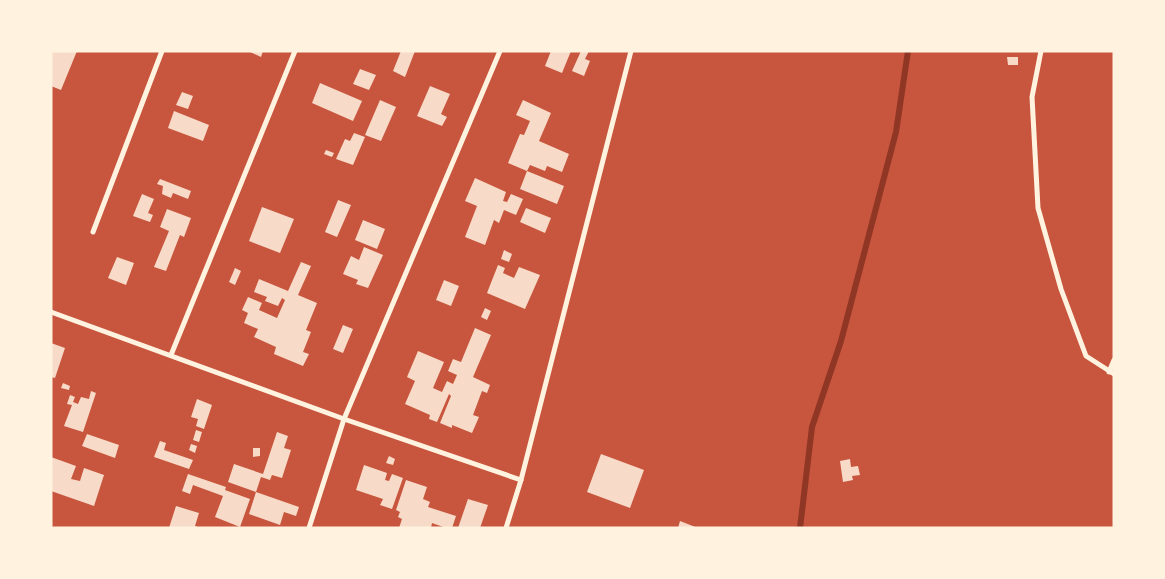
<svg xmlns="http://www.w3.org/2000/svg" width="1165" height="579" viewBox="0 0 1165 579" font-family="Inter,sans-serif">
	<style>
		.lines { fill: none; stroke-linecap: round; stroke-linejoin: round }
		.stream { stroke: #8f3625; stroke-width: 6 }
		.building { fill: #f7dbc8 }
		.minor { stroke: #fff3e0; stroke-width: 5 }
	</style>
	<rect width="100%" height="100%" fill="#c8553d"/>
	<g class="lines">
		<path class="stream" d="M800 528 812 427 841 341 896 132 908 51"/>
	</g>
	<g class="building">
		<path d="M51 51H77L61 90 51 86Z"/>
		<path d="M248 51H263L261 57Z"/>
		<path d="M401 51H415L405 77 393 71Z"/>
		<path d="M551 51H571L562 73 545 66Z"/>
		<path d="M581 51H589L585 59 590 61 584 76 572 71Z"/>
		<path d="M1007 57H1018V65H1008Z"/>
		<path d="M360 69 376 75 369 90 353 84Z"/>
		<path d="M320 83 362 101 353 121 312 103Z"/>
		<path d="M430 86 450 94 441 114 447 117 442 126 417 116Z"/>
		<path d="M182 92 193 96 188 109 176 105Z"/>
		<path d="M380 100 396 107 381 141 365 135Z"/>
		<path d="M523 100 551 113 539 141 569 154 562 172 547 166 545 171 530 165 527 171 508 163 520 134 524 135 530 121 516 115Z"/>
		<path d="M174 111 209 125 203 141 168 128Z"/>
		<path d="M354 133 365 137 353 165 336 159 345 139 350 141Z"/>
		<path d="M326 150 334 153 332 157 324 154Z"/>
		<path d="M527 171 564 186 557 204 520 189Z"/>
		<path d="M475 178 506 192 503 201 507 202 511 194 523 199 516 215 504 210 499 223 494 220 485 245 465 237 477 206 465 201Z"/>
		<path d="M160 179 191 191 188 199 173 193 171 198 162 194 163 186 157 184Z"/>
		<path d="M142 194 154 199 148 213 153 215 150 222 133 216Z"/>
		<path d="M338 200 351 205 337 237 325 232Z"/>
		<path d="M262 207 294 219 280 253 249 241Z"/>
		<path d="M526 208 551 218 545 233 520 222Z"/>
		<path d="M167 209 191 218 184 237 180 235 166 271 154 267 169 231 160 227Z"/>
		<path d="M363 220 385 229 377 249 355 240Z"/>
		<path d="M364 247 383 255 368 288 356 284 358 280 343 274 351 256 359 260Z"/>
		<path d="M504 250 512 254 509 262 501 259Z"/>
		<path d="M117 257 134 263 126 285 108 278Z"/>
		<path d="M301 262 311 266 298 295 317 303 306 330 311 332 303 352 309 354 303 366 274 354 276 347 254 337 258 329 244 323 248 313 242 310 248 297 262 303 259 310 277 318 285 300 282 298 278 306 265 301 267 297 254 292 259 279 288 291Z"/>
		<path d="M498 265 505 268 503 273 514 278 519 267 540 275 525 309 487 293Z"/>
		<path d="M235 268 241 271 235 285 229 282Z"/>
		<path d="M444 280 459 286 451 306 436 300Z"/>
		<path d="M485 308 491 311 487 320 481 317Z"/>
		<path d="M343 325 353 329 343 353 333 349Z"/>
		<path d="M475 328 491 335 473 377 490 385 487 393 482 391 473 415 479 417 472 433 452 425V428L440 423 451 396 449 394 437 422 429 419 430 415 405 404 415 381 407 377 418 351 444 362 433 388 442 392 447 381 453 384 457 375 448 371 453 359 461 362Z"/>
		<path d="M51 343 65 348 55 378 51 377Z"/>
		<path d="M63 383 70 386 69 390 61 388Z"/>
		<path d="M91 391 96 393 83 432 64 426 72 405 67 404 70 395 75 397 73 402 78 404 81 397 89 399Z"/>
		<path d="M197 399 212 405 204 429 196 426 198 419 191 417Z"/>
		<path d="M196 430 202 432 199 442 193 440Z"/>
		<path d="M277 432 288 436 284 448 291 450 282 478 272 475 270 480 261 477 256 492 299 507 296 516 284 512 280 525 249 514 256 492 228 482 234 464 263 474Z"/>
		<path d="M87 434 119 445 115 458 82 446Z"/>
		<path d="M160 441 166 443 164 450 193 460 189 469 154 457Z"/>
		<path d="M191 444 197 446 195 453 189 450Z"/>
		<path d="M253 448H260V456L253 457Z"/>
		<path d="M601 454 644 470 630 508 587 492Z"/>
		<path d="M389 456 395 459 393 465 386 463Z"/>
		<path d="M51 457 76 466 71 479 80 481 84 468 104 475 94 506 51 491Z"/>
		<path d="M850 459 851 467 858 466 860 475 852 476 853 480 843 482 840 461Z"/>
		<path d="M364 465 387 473 385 480 389 481 392 474 403 478 392 509 380 505 383 499 356 490Z"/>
		<path d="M188 474 226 487 225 490 250 499 240 527 215 517 223 496 193 485 190 494 182 491Z"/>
		<path d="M406 480 427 487 423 499 430 502 428 507 456 516 452 528H446L432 523 431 528H399L402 519 398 517 400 512 396 510Z"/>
		<path d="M468 499 488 505 480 528H458Z"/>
		<path d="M176 506 199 513 195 526 200 528H169Z"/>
		<path d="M680 521 698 528H678Z"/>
	</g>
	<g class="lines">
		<g class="minor">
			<path d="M1041 51 1032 97 1038 208 1061 289 1086 356 1114 374"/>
			<path d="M93 232 162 51"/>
			<path d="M51 312 344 419 521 480"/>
			<path d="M171 355 295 51"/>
			<path d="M1109 372 1114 360"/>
			<path d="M309 528 344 419 500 51"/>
			<path d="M506 528 521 480 631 51"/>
		</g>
	</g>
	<rect width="1165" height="579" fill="none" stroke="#fff3e0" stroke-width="105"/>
</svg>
